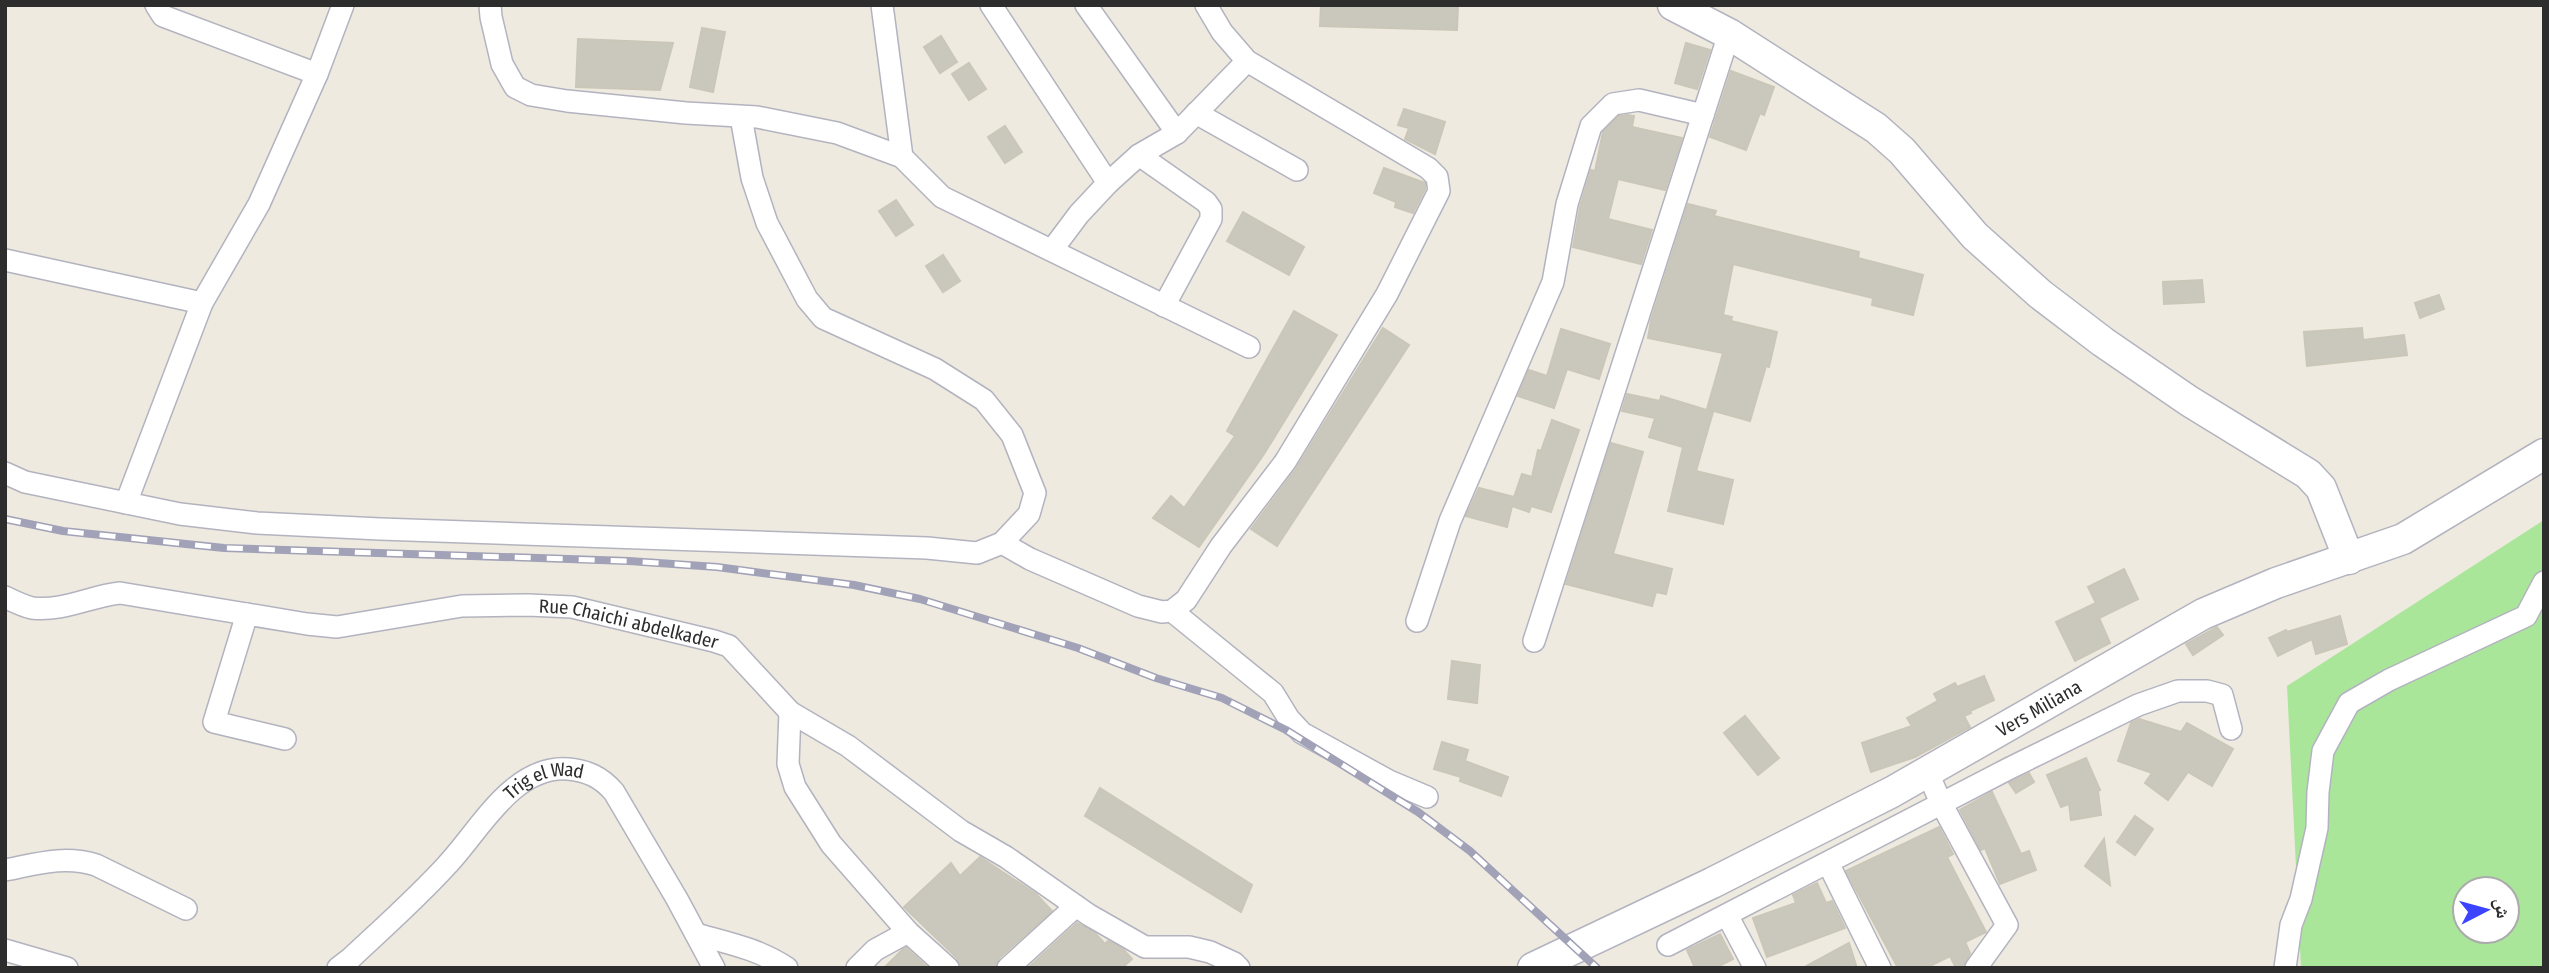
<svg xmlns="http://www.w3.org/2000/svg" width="2549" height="973" viewBox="0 0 2549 973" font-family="'Fira Sans Condensed','Noto Naskh Arabic',sans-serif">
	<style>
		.green { fill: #aae69a; fill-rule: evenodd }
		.building { fill: #cac8bd; stroke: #cac6b8; stroke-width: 2 }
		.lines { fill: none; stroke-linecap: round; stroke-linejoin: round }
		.street-casing { stroke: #b3b3c0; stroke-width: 24 }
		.secondary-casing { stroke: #b3b3c0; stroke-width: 33 }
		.street { stroke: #fff; stroke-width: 21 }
		.secondary { stroke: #fff; stroke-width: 30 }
		.rail-casing { stroke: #a1a1b7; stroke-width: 8 }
		.rail { stroke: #fff; stroke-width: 5; stroke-dasharray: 16; stroke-linecap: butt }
		.labels { text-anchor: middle; stroke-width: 6; stroke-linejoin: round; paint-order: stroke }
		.street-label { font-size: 19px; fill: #2d2d2d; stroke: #fff }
	</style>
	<rect width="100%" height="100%" fill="#eeeadf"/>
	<path class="green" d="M2544 520V968H2301L2287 686ZM2465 889H2507V931H2465Z"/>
	<g class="building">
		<path d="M1321 5H1458L1457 30 1320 26Z"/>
		<path d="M702 28 725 32 713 92 690 87Z"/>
		<path d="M941 36 957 62 940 73 924 47Z"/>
		<path d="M578 39 673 43 660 90 576 87Z"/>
		<path d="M1686 43 1710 50 1697 89 1675 83Z"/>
		<path d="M969 63 986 89 969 100 952 74Z"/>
		<path d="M1731 71 1774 87 1764 115 1760 113 1746 150 1710 137Z"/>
		<path d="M1404 109 1445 122 1435 154 1405 139 1409 128 1398 125Z"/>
		<path d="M1628 115 1634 116 1632 127 1682 138 1665 190 1618 179 1608 219 1652 230 1641 264 1573 247 1580 207 1591 170 1595 171 1603 132 1619 116Z"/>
		<path d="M1005 126 1022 152 1005 163 988 137Z"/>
		<path d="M1384 168 1425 183V189L1413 213 1395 207 1396 202 1374 193Z"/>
		<path d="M896 200 913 225 896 236 879 211Z"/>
		<path d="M1688 204 1716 211 1714 216 1859 252 1858 258 1923 275 1913 315 1872 305 1873 298 1733 264 1723 315 1732 317 1731 321 1777 332 1769 367 1766 366 1750 421 1707 409 1723 353 1648 338 1651 320Z"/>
		<path d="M1243 212 1304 247 1289 275 1227 241Z"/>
		<path d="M943 255 960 281 943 292 926 266Z"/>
		<path d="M2202 280 2204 302 2164 304 2163 282Z"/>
		<path d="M2439 295 2444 309 2420 318 2415 303Z"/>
		<path d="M1294 311 1337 335 1264 454 1199 547 1153 518 1171 496 1184 508 1235 436 1227 431Z"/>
		<path d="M1383 328 1409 345 1277 546 1251 529 1296 469Z"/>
		<path d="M2362 328 2363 340 2404 335 2407 355 2307 366 2304 332Z"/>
		<path d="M1561 329 1610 344 1599 379 1567 369 1554 408 1518 396 1529 370 1547 376Z"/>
		<path d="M1627 394 1660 401 1661 396 1713 412 1696 471 1733 480 1723 524 1668 511 1683 447 1649 437 1655 418 1622 411Z"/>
		<path d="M1552 420 1579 430 1551 512 1531 506 1529 512 1512 506 1507 527 1466 516 1479 488 1514 497 1522 474 1532 477 1538 450 1541 451Z"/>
		<path d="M1611 443 1643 452 1613 554 1672 569 1666 594 1656 592 1652 606 1566 584Z"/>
		<path d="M2124 569 2138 599 2099 618 2110 643 2075 661 2056 622 2096 603 2088 587Z"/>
		<path d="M2340 616 2347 644 2316 654 2312 639 2278 656 2269 638 2286 630 2287 632Z"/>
		<path d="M2217 627 2223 635 2193 655 2186 644Z"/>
		<path d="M1452 661 1480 665 1477 703 1448 699Z"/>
		<path d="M1984 676 1994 700 1970 711 1971 713 1964 716 1970 727 1915 757 1871 772 1862 743 1912 726 1907 718 1938 701 1934 694 1955 683 1957 687Z"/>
		<path d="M1745 716 1779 758 1758 775 1724 733Z"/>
		<path d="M2139 719 2181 732 2187 723 2233 749 2212 786 2188 772 2168 800 2145 783 2152 773 2118 761 2131 723Z"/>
		<path d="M1442 742 1468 750 1465 761 1508 777 1501 796 1460 781 1461 777 1434 769Z"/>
		<path d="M2086 758 2100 790 2098 791 2101 815 2071 820 2069 804 2061 807 2047 775Z"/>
		<path d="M2029 773 2034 782 2016 793 2009 783Z"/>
		<path d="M1100 788 1252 885 1241 912 1085 816Z"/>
		<path d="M1992 792 2021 854 2029 851 2036 870 2000 884 1985 848 1981 850 1960 810Z"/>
		<path d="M2135 816 2153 829 2135 855 2117 842Z"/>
		<path d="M1939 827 1953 854 1947 857 1986 932 1965 942 1970 953 1963 968H1956L1950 956 1926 968H1898L1846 871Z"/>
		<path d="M2104 839 2110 885 2085 866Z"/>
		<path d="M980 857 1036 894 1052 911 999 958 995 968H961L957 958 904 907 951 863 960 876Z"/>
		<path d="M1817 883 1826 903 1832 901 1845 928 1767 957 1753 918 1796 903 1793 895Z"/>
		<path d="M1077 923 1095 933 1105 944 1108 941 1123 949 1132 959 1122 968H1028Z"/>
		<path d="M1720 934 1733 959 1715 968H1695L1687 950Z"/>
		<path d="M1849 943 1857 968H1803Z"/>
		<path d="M906 948 928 968H884L903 949Z"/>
	</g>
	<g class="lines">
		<defs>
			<g id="street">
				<path d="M156 5 163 16 317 74"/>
				<path d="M490 5 491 17 502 64 515 87 531 95 567 101 686 113 757 117 837 133 902 157 942 197 1249 347"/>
				<path d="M882 5 902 157"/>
				<path d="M991 5 1108 183"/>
				<path d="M1086 5 1177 133"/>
				<path d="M1196 113 1297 170"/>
				<path d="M741 117 752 178 767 223 807 299 823 318 935 369 984 400 1012 435 1035 493 1029 514 1002 543"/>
				<path d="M1139 155 1206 202 1211 209V219L1164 306"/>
				<path d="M1052 250 1079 214 1108 183 1139 155 1177 133 1247 61"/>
				<path d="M5 260 202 303"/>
				<path d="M5 473 25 482 180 514 257 523 380 529 927 548 977 553 1002 543 1030 559 1138 606 1162 612 1172 611 1186 600 1221 546 1285 462 1387 294 1439 191 1437 177 1428 168 1247 61 1222 32 1206 5"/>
				<path d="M126 503 202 303 259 204 317 74 343 5"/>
				<path id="s1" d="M5 597C13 601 23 606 32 608 62 612 91 596 120 593L307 624 337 627 462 606 528 605 572 607 714 641 729 646 790 712 848 746 961 831 1006 857 1089 915 1145 947H1189L1210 952 1234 963 1239 968"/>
				<path d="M1172 611 1273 693 1289 719 1302 733 1389 781 1427 797"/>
				<path d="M247 614 214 722 285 739"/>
				<path d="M1417 621 1450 521 1553 282 1567 204 1591 126 1613 104 1639 100 1703 115"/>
				<path d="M1534 641 1729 34"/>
				<path d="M790 712 788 764 795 787 831 844 908 932 948 968"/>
				<path d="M1927 771 1941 803 2007 925 1976 968"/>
				<path d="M1828 863 1880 968"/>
				<path d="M5 870C36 864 65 855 96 865L186 909"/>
				<path d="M1727 915 1755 968"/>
				<path d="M696 934C728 943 759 949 787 968"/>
				<path d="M1668 945 2010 768 2138 705 2178 691H2207L2222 695 2231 729"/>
				<path d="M5 950 67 968"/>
				<path id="s2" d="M338 968 351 958C383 928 417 898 447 865 480 830 513 765 568 769 588 771 601 777 614 792L677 899 714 968"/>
				<path d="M857 968 875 950 908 932"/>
				<path d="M1008 968 1076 906"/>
				<path d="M2285 968 2291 925 2301 899 2317 828 2318 792 2323 751 2349 703 2389 680 2526 616 2544 582"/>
			</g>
			<g id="secondary">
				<path d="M1673 5 1729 34 1876 128 1902 151 1975 236 2040 294 2103 342 2189 401 2308 474 2321 488 2349 559"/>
				<path id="s3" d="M1533 968 1712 883 1892 792 2203 614 2276 583 2403 539 2544 454"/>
			</g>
		</defs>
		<use href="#street" class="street-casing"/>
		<use href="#secondary" class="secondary-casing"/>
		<use href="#street" class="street"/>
		<use href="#secondary" class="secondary"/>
		<defs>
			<path id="rail" d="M5 519 63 531 224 548 629 561 717 567 854 585 920 599 1078 648 1156 678 1222 698 1286 730 1418 812 1470 851 1597 968"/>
		</defs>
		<use href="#rail" class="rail-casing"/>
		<use href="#rail" class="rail"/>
	</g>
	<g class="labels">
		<g class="street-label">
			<text dy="7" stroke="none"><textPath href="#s1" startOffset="634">Rue Chaichi abdelkader</textPath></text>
			<text dy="7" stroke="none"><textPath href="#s3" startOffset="569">Vers Miliana</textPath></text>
			<text dy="7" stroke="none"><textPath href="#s2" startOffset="284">Trig el Wad</textPath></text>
		</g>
	</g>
	<rect width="2549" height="973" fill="none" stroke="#2d2d2d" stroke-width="14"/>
	<g transform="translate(2486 910) rotate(84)"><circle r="33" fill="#ffffff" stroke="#ababab" stroke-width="2"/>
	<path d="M0-5L12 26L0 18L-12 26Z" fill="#3b45ff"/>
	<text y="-10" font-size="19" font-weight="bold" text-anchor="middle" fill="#2d2d2d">ش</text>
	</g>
</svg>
